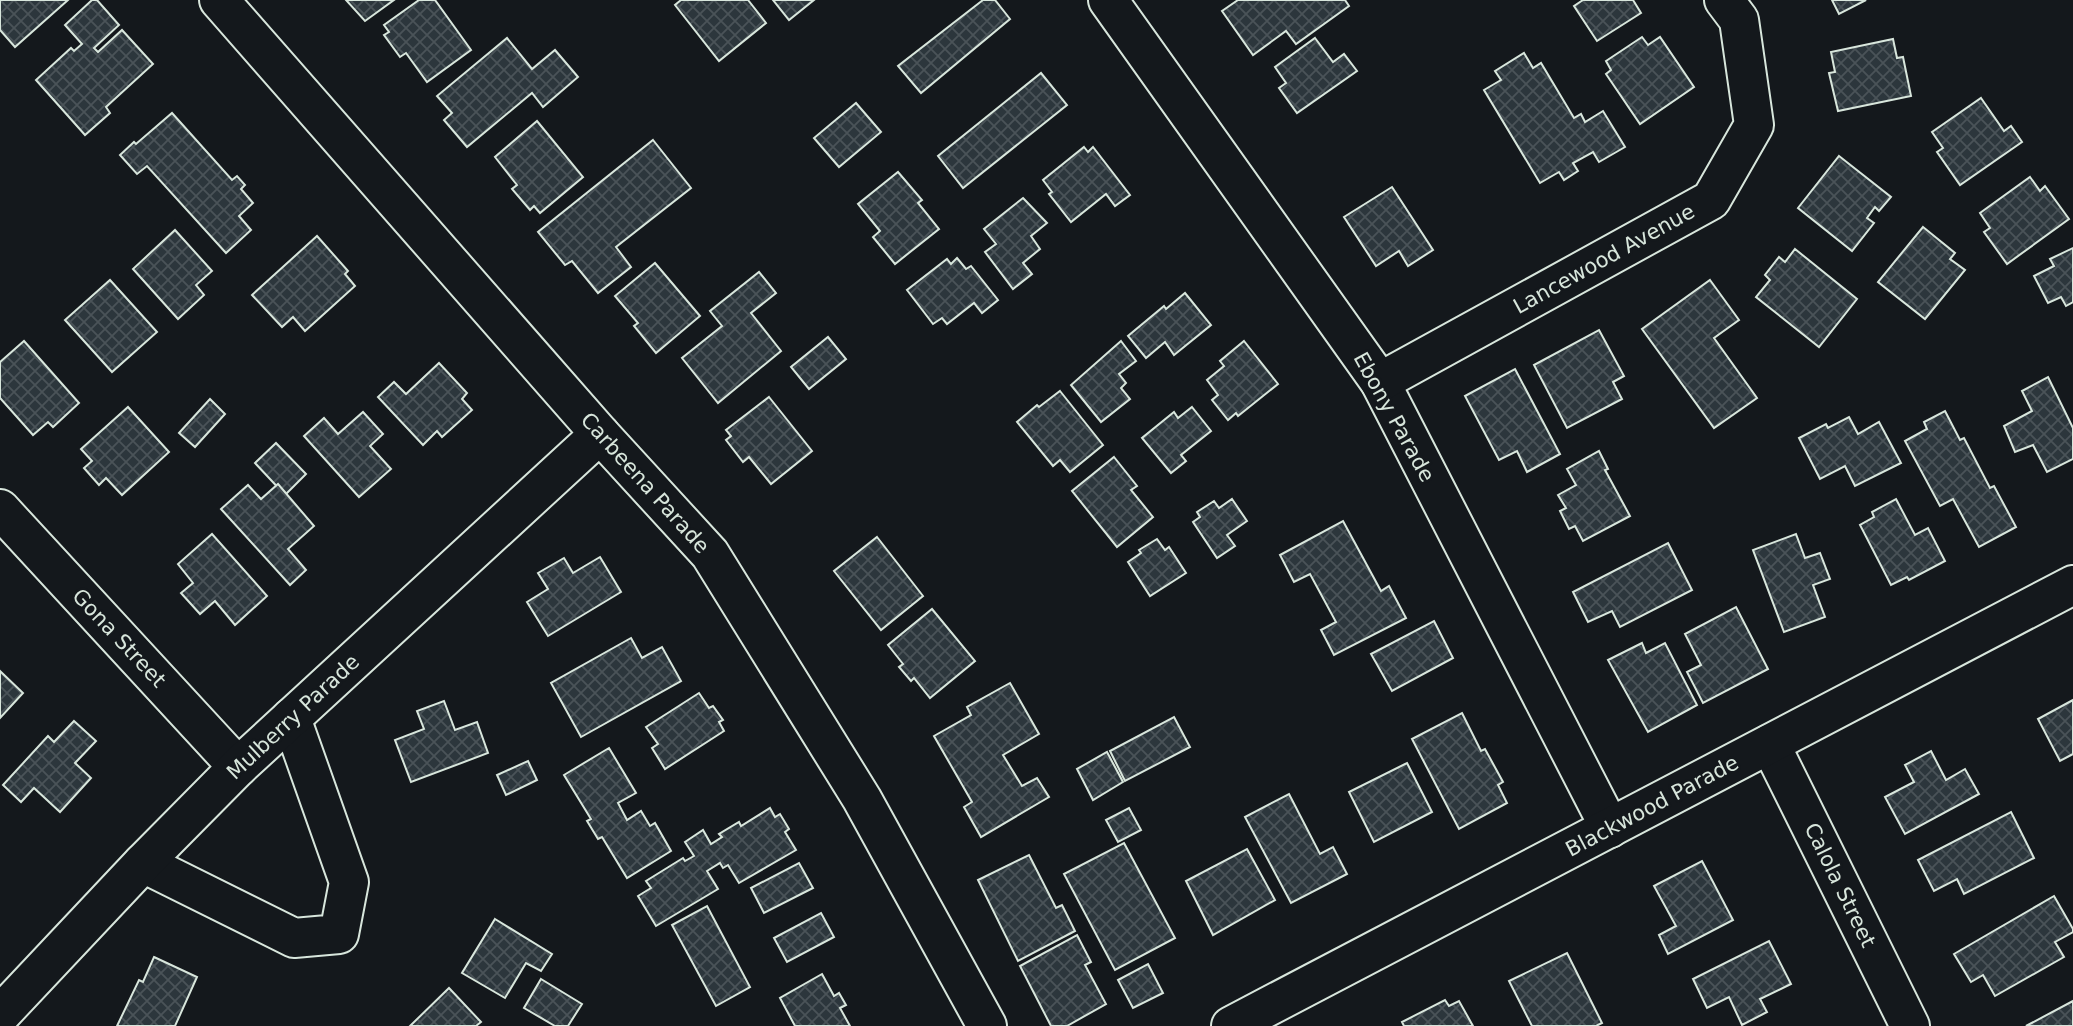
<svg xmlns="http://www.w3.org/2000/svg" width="2073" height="1026" viewBox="0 0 2073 1026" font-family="'DejaVu Sans',sans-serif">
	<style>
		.building { fill: url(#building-cross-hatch); stroke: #d8e6dc; stroke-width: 2 }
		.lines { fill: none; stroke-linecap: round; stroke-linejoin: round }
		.minor-casing { stroke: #d8e6dc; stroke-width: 42 }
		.minor { stroke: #14181c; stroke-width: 38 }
		.labels { text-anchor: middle; stroke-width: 5; stroke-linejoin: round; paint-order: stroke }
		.street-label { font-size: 21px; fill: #d8e6dc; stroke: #14181c }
	</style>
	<defs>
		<pattern id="building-cross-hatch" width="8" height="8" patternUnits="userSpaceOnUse" patternTransform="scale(1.75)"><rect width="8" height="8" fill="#2c363c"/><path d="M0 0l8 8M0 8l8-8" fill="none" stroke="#4a5358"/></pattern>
	</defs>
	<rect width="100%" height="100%" fill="#14181c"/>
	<g class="building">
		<path d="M0 0H68L15 47 0 30Z"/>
		<path d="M92 0H97L119 25 94 48 98 52 122 30 153 64 106 107 110 113 85 135 36 80 71 48 74 51 82 44 65 25Z"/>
		<path d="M346 0H394L365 21Z"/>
		<path d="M419 0H435L471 50 427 82 406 53 400 57 384 35 389 32 384 25Z"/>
		<path d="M681 0H748L766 23 719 61 675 5Z"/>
		<path d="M773 0H814L789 20Z"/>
		<path d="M983 0H995L1010 19 921 93 898 66Z"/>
		<path d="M1238 0H1345L1349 6 1296 44 1286 31 1253 55 1222 11Z"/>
		<path d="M1583 0H1633L1641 13 1597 41 1574 6Z"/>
		<path d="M1832 0H1866L1839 14Z"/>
		<path d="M1642 37 1648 45 1660 37 1694 87 1640 124 1606 74 1611 70 1606 61Z"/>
		<path d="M507 38 532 69 555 50 578 77 543 107 532 93 467 147 444 120 452 113 437 96Z"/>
		<path d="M1315 38 1333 62 1344 54 1357 71 1297 113 1279 88 1286 83 1275 67Z"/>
		<path d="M1893 39 1897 58 1903 57 1911 96 1838 111 1829 73 1835 72 1831 52Z"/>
		<path d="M1524 53 1533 68 1541 63 1574 118 1581 114 1585 122 1603 111 1625 147 1599 162 1593 152 1573 163 1578 171 1564 180 1559 172 1540 183 1484 90 1501 80 1495 71Z"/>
		<path d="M1041 73 1067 105 963 188 938 156Z"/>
		<path d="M1981 98 2004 131 2011 126 2022 142 1960 185 1937 152 1943 148 1932 132Z"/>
		<path d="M856 103 881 132 839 167 814 138Z"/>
		<path d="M172 113 232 180 237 176 245 185 241 189 253 203 239 216 251 230 226 253 147 166 137 174 120 155 134 142 136 144Z"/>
		<path d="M537 121 583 177 540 213 534 206 530 210 512 189 517 185 495 157Z"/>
		<path d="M653 140 691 188 616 247 631 267 598 293 572 261 565 265 538 232Z"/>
		<path d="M1084 147 1088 152 1093 147 1130 195 1115 206 1106 194 1071 222 1049 194 1052 192 1043 180Z"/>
		<path d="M1839 156 1891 197 1879 211 1875 207 1867 218 1874 223 1852 251 1798 208Z"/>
		<path d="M898 172 922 200 918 203 939 229 895 264 873 237 880 231 858 204Z"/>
		<path d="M2030 177 2040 191 2045 186 2069 219 2007 264 1984 232 1990 228 1980 213Z"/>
		<path d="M1392 187 1433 250 1408 266 1399 251 1376 266 1344 217Z"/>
		<path d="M1023 198 1047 223 1031 236 1040 249 1023 263 1032 274 1013 289 985 252 996 244 984 229Z"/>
		<path d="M1923 227 1955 253 1950 259 1965 270 1925 319 1878 282Z"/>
		<path d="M175 230 212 271 196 285 204 295 178 319 133 269Z"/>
		<path d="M317 236 348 271 345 274 355 286 305 331 293 317 282 327 252 295Z"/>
		<path d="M2073 248V302L2066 306 2061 297 2048 303 2034 276 2054 266 2050 259Z"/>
		<path d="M1795 249 1857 299 1819 347 1756 297 1770 280 1765 275 1779 257 1785 262Z"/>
		<path d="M957 258 966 269 971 266 998 300 982 313 974 303 947 324 942 318 933 324 907 290 947 259 951 264Z"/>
		<path d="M655 263 700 316 656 353 634 326 638 323 615 296Z"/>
		<path d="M759 272 776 293 751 313 781 351 718 403 682 358 722 326 710 311Z"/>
		<path d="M110 280 157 332 112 372 65 320Z"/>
		<path d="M1710 280 1739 320 1714 338 1757 398 1714 428 1642 329Z"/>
		<path d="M1185 293 1211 325 1174 355 1165 342 1146 358 1128 336 1164 306 1166 309Z"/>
		<path d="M1599 330 1624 376 1613 382 1622 399 1567 428 1534 365Z"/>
		<path d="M828 337 846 359 809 389 791 367Z"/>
		<path d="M24 341 79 403 53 427 48 422 33 435 0 398V362Z"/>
		<path d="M1121 341 1136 361 1119 374 1126 383 1121 388 1130 399 1101 422 1071 385Z"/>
		<path d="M1244 341 1278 384 1238 416 1236 413 1228 420 1212 400 1218 395 1207 380 1224 366 1220 361Z"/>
		<path d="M439 363 467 393 462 399 472 410 442 437 437 431 423 445 378 397 394 382 406 394Z"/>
		<path d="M1515 369 1560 454 1527 472 1517 451 1499 460 1465 396Z"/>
		<path d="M2048 377 2073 428V459L2047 472 2033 445 2015 452 2004 426 2032 411 2022 391Z"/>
		<path d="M1060 391 1103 445 1070 472 1060 460 1053 466 1017 422 1037 405 1039 407Z"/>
		<path d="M769 397 812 451 771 484 749 457 743 462 726 440 731 436 726 430Z"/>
		<path d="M210 399 225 414 195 447 179 433Z"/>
		<path d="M128 407 169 452 122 495 106 478 99 485 84 468 92 461 81 449Z"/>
		<path d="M1192 407 1211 431 1181 455 1186 461 1171 473 1142 438 1174 412 1178 418Z"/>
		<path d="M1945 411 1960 440 1964 438 1990 488 1994 486 2016 527 1979 547 1953 499 1940 506 1905 441 1927 429 1924 422Z"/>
		<path d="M363 412 383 434 370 446 391 469 359 497 304 436 324 418 338 434Z"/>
		<path d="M1849 417 1858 434 1879 422 1901 463 1855 486 1845 466 1820 479 1799 438 1826 424 1828 428Z"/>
		<path d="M276 443 306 474 285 495 255 463Z"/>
		<path d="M1599 451 1608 469 1605 470 1630 516 1583 541 1575 526 1569 529 1560 511 1566 508 1558 495 1576 485 1567 469Z"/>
		<path d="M1114 457 1137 486 1131 490 1153 517 1117 547 1072 491Z"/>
		<path d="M278 484 314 526 288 549 306 570 290 585 221 509 248 485 261 499Z"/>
		<path d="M1232 499 1247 521 1227 535 1235 546 1217 558 1193 522 1200 517 1197 512 1214 501 1219 508Z"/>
		<path d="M1896 499 1915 535 1928 528 1945 561 1909 580 1907 577 1891 585 1860 525 1874 517 1872 512Z"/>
		<path d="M1343 521 1381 591 1389 586 1406 618 1334 655 1321 630 1336 622 1310 574 1294 582 1280 555Z"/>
		<path d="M212 534 267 596 235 625 215 601 200 614 181 593 193 583 178 564Z"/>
		<path d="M1796 534 1805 558 1820 553 1830 579 1813 585 1825 617 1784 632 1753 550Z"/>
		<path d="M877 537 923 596 881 630 834 571Z"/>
		<path d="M1157 539 1165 550 1169 547 1186 573 1150 596 1128 562 1141 553 1139 550Z"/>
		<path d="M1668 543 1692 590 1620 627 1612 611 1588 622 1573 592Z"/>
		<path d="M600 557 621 592 548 636 527 602 548 589 538 573 564 558 573 573Z"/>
		<path d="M1736 607 1768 669 1703 703 1687 672 1701 665 1685 634Z"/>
		<path d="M932 609 975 661 930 698 914 678 911 681 899 667 903 664 888 645Z"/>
		<path d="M1434 621 1453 658 1392 691 1371 654Z"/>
		<path d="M631 638 642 658 662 647 681 681 581 737 551 683Z"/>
		<path d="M1642 643 1646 653 1665 643 1697 705 1648 732 1608 660Z"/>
		<path d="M0 671 23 693 0 718Z"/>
		<path d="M1010 683 1039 734 1003 755 1022 786 1037 778 1049 797 981 837 964 807 972 802 934 736 971 715 967 707Z"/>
		<path d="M699 693 709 708 713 706 723 720 719 722 724 731 665 769 652 748 658 744 646 727Z"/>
		<path d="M2073 700V754L2060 761 2038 719Z"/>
		<path d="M444 701 455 730 477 722 488 753 411 782 395 740 424 729 417 711Z"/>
		<path d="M1462 713 1481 751 1485 749 1503 782 1498 785 1507 803 1459 829 1412 739Z"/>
		<path d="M1174 717 1190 747 1125 781 1110 751Z"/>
		<path d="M74 721 96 741 75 763 91 778 60 812 34 788 21 802 3 785 48 736 54 742Z"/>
		<path d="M609 748 636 793 618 803 627 820 641 811 650 826 655 823 671 851 627 878 602 837 598 839 587 821 591 819 564 775Z"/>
		<path d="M1931 751 1946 780 1965 769 1979 794 1905 834 1885 797 1914 782 1905 765Z"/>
		<path d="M1107 752 1123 782 1093 800 1077 769Z"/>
		<path d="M528 761 537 780 506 795 497 775Z"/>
		<path d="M1407 763 1432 812 1374 842 1349 792Z"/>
		<path d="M1289 794 1320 854 1333 847 1347 874 1291 903 1245 817Z"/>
		<path d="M770 808 775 817 780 814 789 829 785 832 796 850 739 883 728 865 723 868 720 863 707 871 718 889 656 926 638 896 651 888 646 881 683 858 685 861 694 856 685 842 703 830 711 844 722 837 719 834 739 822 741 826Z"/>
		<path d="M1129 808 1141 830 1118 842 1106 820Z"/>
		<path d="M2011 812 2034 858 1964 894 1957 879 1934 891 1918 860Z"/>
		<path d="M1124 843 1175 938 1115 970 1064 874Z"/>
		<path d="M1247 849 1275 900 1213 935 1186 881Z"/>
		<path d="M1029 855 1056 908 1062 905 1075 931 1018 961 978 880Z"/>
		<path d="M1702 861 1733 920 1668 954 1659 935 1676 926 1654 886Z"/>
		<path d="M799 863 813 888 764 913 751 888Z"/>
		<path d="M2054 896 2073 929V932L2055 942 2064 957 1995 996 1983 975 1971 982 1954 954Z"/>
		<path d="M707 906 750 987 716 1006 672 925Z"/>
		<path d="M821 913 834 937 787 962 774 938Z"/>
		<path d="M495 919 552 954 541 971 526 963 505 998 462 973Z"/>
		<path d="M1077 935 1091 962 1085 965 1106 1004 1067 1026H1051L1020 966Z"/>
		<path d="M1769 941 1791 984 1760 999 1767 1012 1742 1025 1729 997 1707 1008 1693 979Z"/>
		<path d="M1567 953 1602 1023 1596 1026H1532L1509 981Z"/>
		<path d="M154 957 197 977 175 1026H117L139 980 143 982Z"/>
		<path d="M1148 964 1163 993 1133 1008 1118 980Z"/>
		<path d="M822 974 834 996 839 993 846 1005 840 1008 850 1026H795L780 998Z"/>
		<path d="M541 979 582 1004 568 1026H555L524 1008Z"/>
		<path d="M449 988 481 1022 476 1026H410Z"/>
		<path d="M1445 1000 1449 1006 1459 1001 1473 1026H1404L1402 1022Z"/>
		<path d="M2073 1001V1026H2026Z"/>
	</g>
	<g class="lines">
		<defs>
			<g id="minor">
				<path d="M219 0 600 434 710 554 862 799 987 1026"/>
				<path d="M1108 0 1380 382 1610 828"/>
				<path d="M1380 382 1711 200 1754 125 1739 20 1724 0"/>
				<path d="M0 509 238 767"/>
				<path d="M1770 744 1910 1026"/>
				<path d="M143 863 294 938 339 934 349 882 291 718"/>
				<path d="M0 1015 143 863 238 767 600 434"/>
				<path d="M1231 1026 2073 585"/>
			</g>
		</defs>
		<use href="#minor" class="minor-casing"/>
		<use href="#minor" class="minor"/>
	</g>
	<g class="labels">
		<g class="street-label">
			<text transform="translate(1604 259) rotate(-29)" y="7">Lancewood Avenue</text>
			<text transform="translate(1394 417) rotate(61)" y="7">Ebony Parade</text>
			<text transform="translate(645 483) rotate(48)" y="7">Carbeena Parade</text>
			<text transform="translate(119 638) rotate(47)" y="7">Gona Street</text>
			<text transform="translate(293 717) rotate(-43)" y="7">Mulberry Parade</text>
			<text transform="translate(1652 806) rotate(-28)" y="7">Blackwood Parade</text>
			<text transform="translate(1840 885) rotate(64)" y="7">Calola Street</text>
		</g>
	</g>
</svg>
